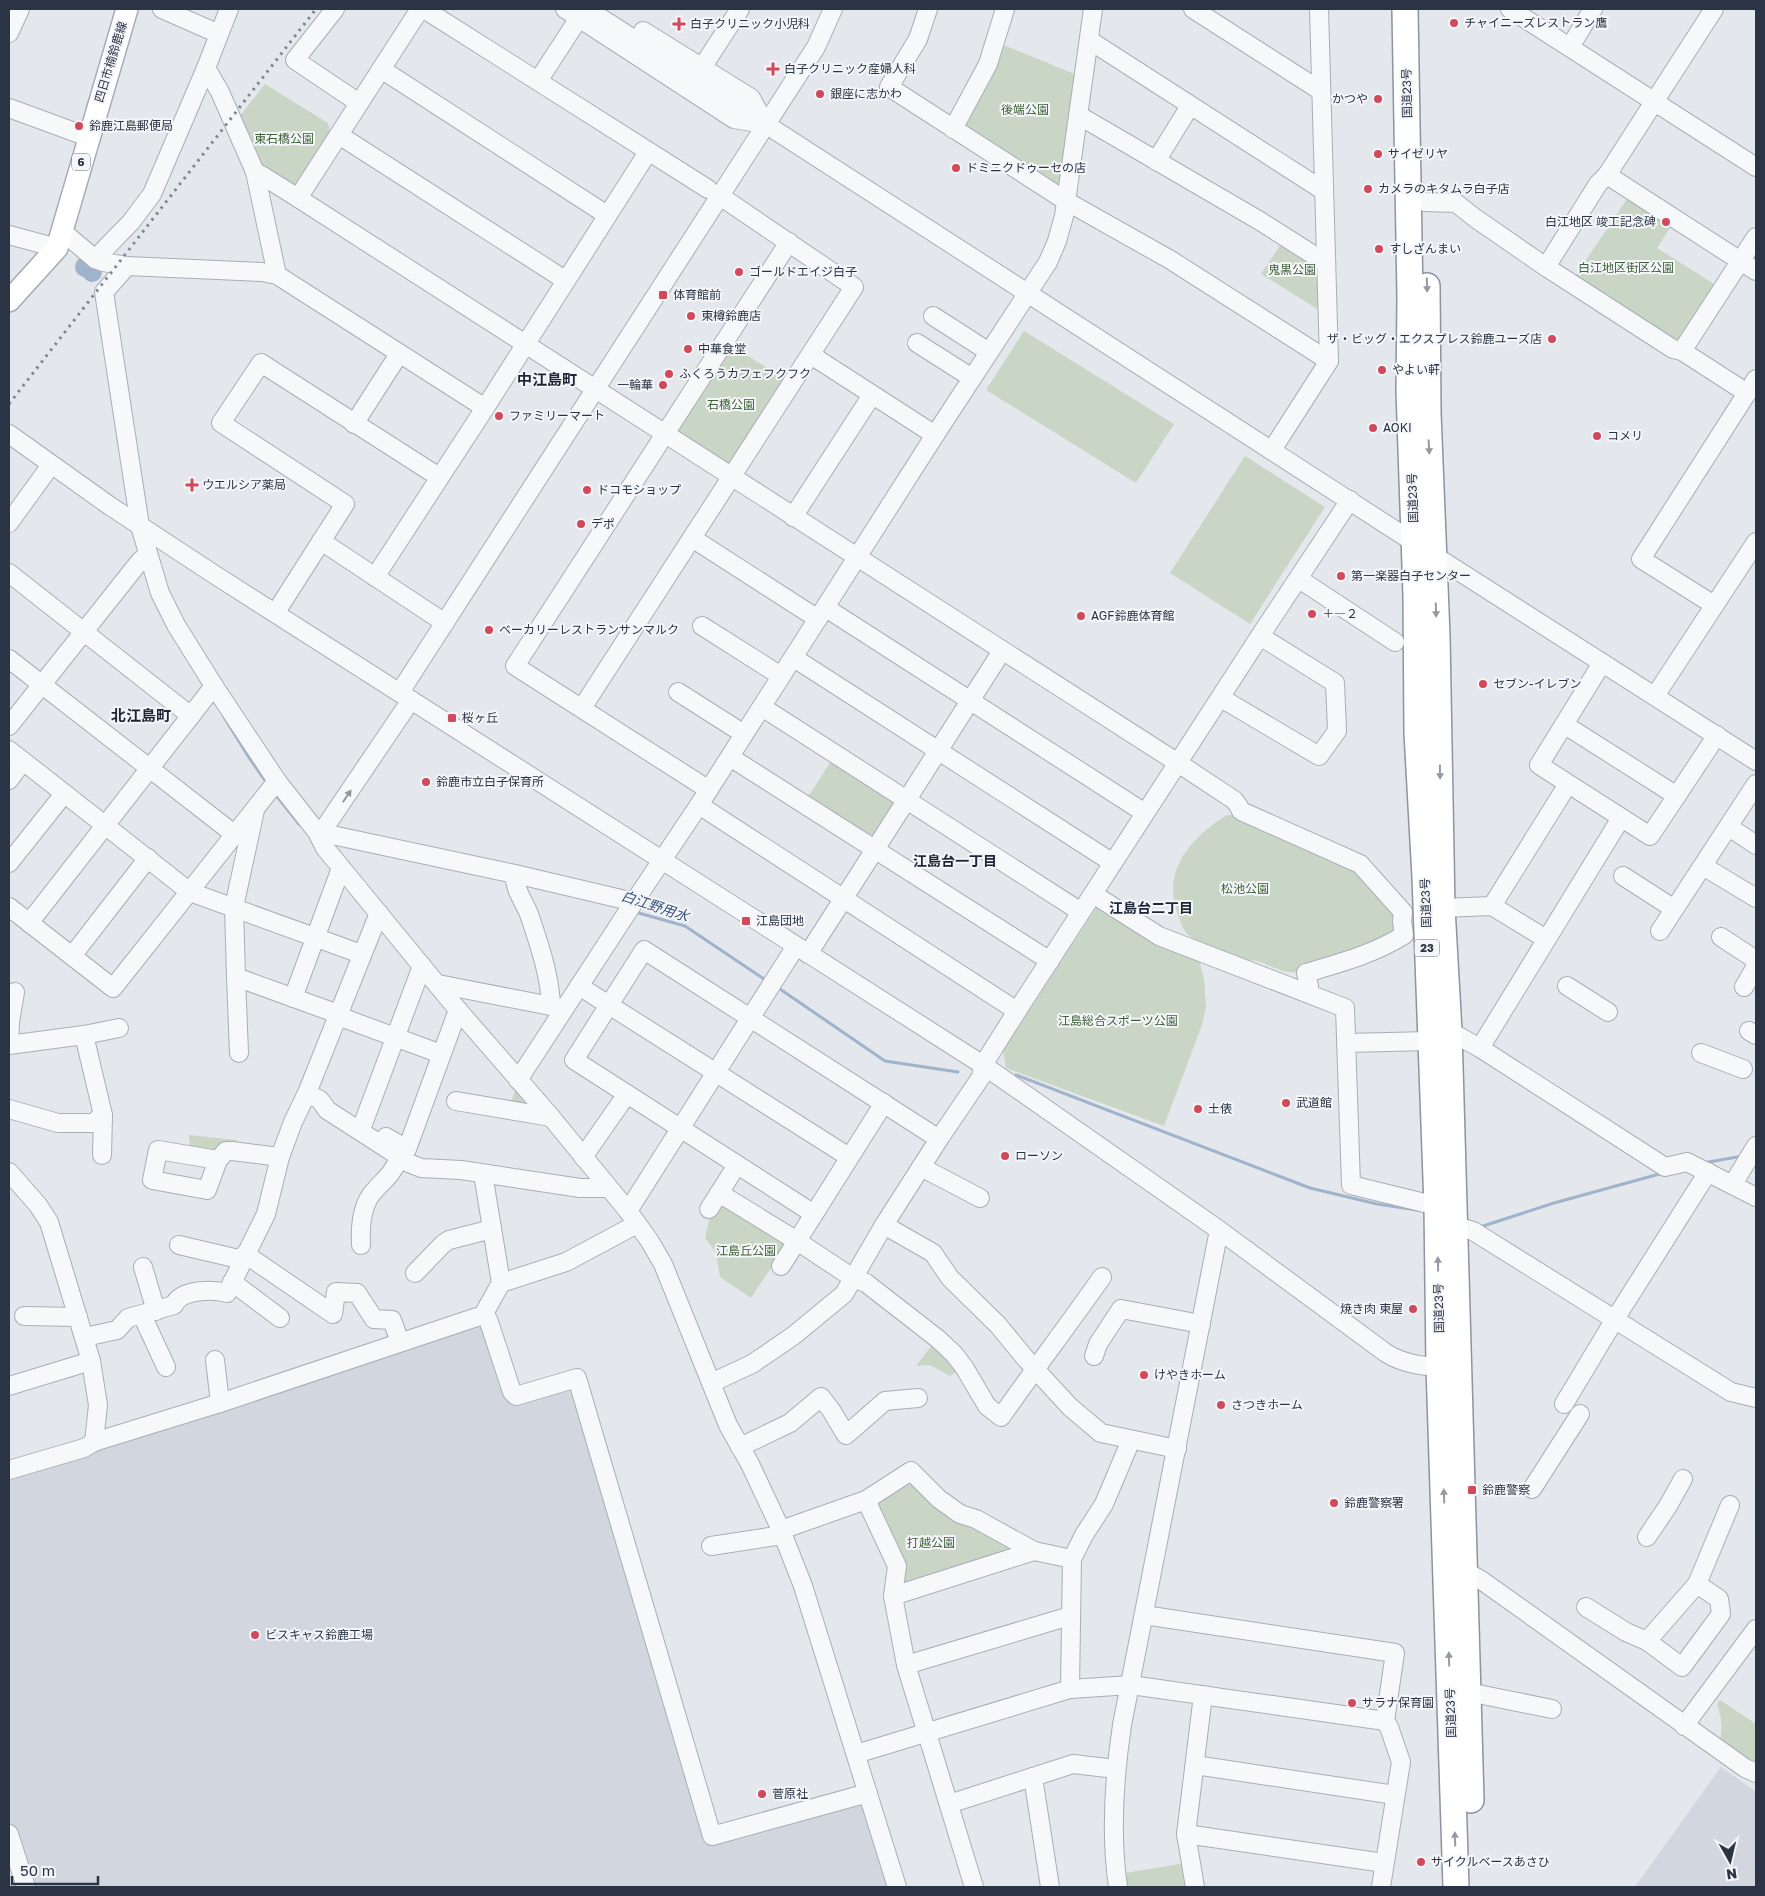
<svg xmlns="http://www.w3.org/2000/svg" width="1765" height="1896" viewBox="0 0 1765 1896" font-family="'Golos Text','Noto Sans JP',sans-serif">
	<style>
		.built { fill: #d2d6de }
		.green { fill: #c9d6c5 }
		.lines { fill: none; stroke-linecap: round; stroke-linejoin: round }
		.stream { stroke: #9fb4cc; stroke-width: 3 }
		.river { stroke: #9fb4cc; stroke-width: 20 }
		.minor-casing { stroke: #a9aeb7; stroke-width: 20 }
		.major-casing { stroke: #a3abb8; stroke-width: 24 }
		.highway-casing { stroke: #8b94a3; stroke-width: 28 }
		.minor { stroke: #f7f8fa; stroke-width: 18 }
		.major { stroke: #fff; stroke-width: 21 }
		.highway { stroke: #fff; stroke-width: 25 }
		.rail { stroke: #7d8696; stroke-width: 3; stroke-dasharray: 2.5 5; stroke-linecap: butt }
		.oneway { fill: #959aa2 }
		.oneway2 { fill: #9196a0 }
		.poi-dot { fill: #d1495b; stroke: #f4f6f9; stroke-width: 2 }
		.labels { text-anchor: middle; stroke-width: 4; stroke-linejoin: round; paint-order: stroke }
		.shield { fill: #f4f6f9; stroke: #676e7b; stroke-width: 1 }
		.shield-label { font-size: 11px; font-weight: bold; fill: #2b3445 }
		.poi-label { font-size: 12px; fill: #2b3445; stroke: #f4f6f9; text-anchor: start }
		.street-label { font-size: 12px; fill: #2b3445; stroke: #f4f6f9 }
		.park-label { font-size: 12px; fill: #3f6138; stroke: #f4f6f9 }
		.neighbourhood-label { font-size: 14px; font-weight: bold; fill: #1d2536; stroke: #f4f6f9 }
		.water-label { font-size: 14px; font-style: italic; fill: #34527a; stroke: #f4f6f9 }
		.quarter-label { font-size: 15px; font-weight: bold; fill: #1d2536; stroke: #f4f6f9 }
	</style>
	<rect width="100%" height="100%" fill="#e4e7ec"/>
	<g class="built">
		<path d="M483 1324 509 1394 571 1385 710 1840 856 1801 864 1805 890 1887H30L9 1821V1476Z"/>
		<path d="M1721 1767 1756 1792V1887H1635Z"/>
	</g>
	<g class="green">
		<path d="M1000 46H1006L1079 76 1063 186 1055 189 964 130 961 123Z"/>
		<path d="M265 84 328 123 331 138 299 189 254 164 235 122Z"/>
		<path d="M1629 196 1673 223 1657 248 1717 286 1677 343 1574 278Z"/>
		<path d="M1283 241 1320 265 1322 312 1261 274Z"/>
		<path d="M1024 331 1174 424 1136 483 986 390Z"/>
		<path d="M729 344 788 381 732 467 674 435Z"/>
		<path d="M1245 456 1325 507 1250 624 1170 573Z"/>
		<path d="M831 761 893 796 895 806 875 837 866 838 808 797Z"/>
		<path d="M1227 815H1242L1357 866 1397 909 1395 930 1392 932 1393 935 1301 972C1283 974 1273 966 1257 961 1252 960 1246 960 1241 959 1231 956 1200 944 1192 938 1183 932 1181 922 1177 912 1162 869 1193 836 1227 815Z"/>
		<path d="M1098 905 1199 959 1204 980 1206 1007 1202 1025 1164 1126 1006 1068 1003 1051Z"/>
		<path d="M516 1087 525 1098 521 1108 510 1106Z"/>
		<path d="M189 1135 237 1140 238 1145 214 1153 190 1150Z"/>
		<path d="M721 1199 788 1242 751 1298 720 1277 716 1253 705 1238 710 1216Z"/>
		<path d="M934 1342 959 1369 950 1376 930 1365 916 1366Z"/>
		<path d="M907 1480 1012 1544 1013 1554 904 1588 875 1501Z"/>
		<path d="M1720 1700 1756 1724V1766L1719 1743C1723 1730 1722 1717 1717 1704Z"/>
		<path d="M1185 1863 1189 1887H1127L1125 1873Z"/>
	</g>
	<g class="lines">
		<g class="stream">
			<path d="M224 717 248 756 268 785"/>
			<path d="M275 794 299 824"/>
			<path d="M635 912 685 926 767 981"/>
			<path d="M777 987 885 1061 958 1072"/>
			<path d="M1016 1075 1310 1188 1377 1204 1417 1210"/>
			<path d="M1703 1163 1743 1156"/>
			<path d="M1483 1226 1554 1203 1663 1173"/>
		</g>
		<path class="river" d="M85 267 90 269 92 272"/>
		<defs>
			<g id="minor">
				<path d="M162 9 219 34"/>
				<path d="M335 9 295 60 359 103"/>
				<path d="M424 9 708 189"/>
				<path d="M565 9 734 119 758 123"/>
				<path d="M587 9 1435 556 1756 761"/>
				<path d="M928 9 918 39 889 87 1066 201 1169 259 1329 361"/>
				<path d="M1193 9 1321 91"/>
				<path d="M1510 9 1756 167"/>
				<path d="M643 31 751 98 764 122"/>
				<path d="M9 33 20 9"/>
				<path d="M1089 40 1324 191"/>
				<path d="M1570 47 1593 9"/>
				<path d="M705 63 740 9"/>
				<path d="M206 68 220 92 255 172"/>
				<path d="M381 69 607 215"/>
				<path d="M538 81 579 18"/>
				<path d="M9 108 88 137"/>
				<path d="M1078 115 1260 221 1326 263"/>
				<path d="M953 129 988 64 1005 9"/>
				<path d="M339 135 565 280"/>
				<path d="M1156 161 1190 106"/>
				<path d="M1607 175 1756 271"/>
				<path d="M298 198 420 9"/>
				<path d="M1424 202 1456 203 1475 218 1546 267 1673 349 1682 351 1747 393"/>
				<path d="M62 231 95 259 103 262 127 266 262 272 277 275 485 408"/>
				<path d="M9 235 57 248"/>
				<path d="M95 259 131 222 152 194 206 68 229 9"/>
				<path d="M127 266 104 292 140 526 160 593 176 625 214 686 277 781 317 832 325 848 458 1010 551 1117 628 1211 649 1240 663 1264 728 1425 750 1464 781 1530 803 1586 897 1887"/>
				<path d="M1546 267 1598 184 1607 175 1714 9"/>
				<path d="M277 275 255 172 263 176 298 198 1178 763 1234 800 1238 805 1241 811 1360 864 1403 912 1402 921 1404 935C1374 954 1340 963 1306 973L1309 986 1308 993"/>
				<path d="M933 316 989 352"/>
				<path d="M917 343 972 378"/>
				<path d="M1682 351 1756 237"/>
				<path d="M811 355 935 435"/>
				<path d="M354 424 399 354"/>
				<path d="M9 434 110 506 212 573 983 1065 1219 1230 1386 1353C1405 1365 1427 1367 1449 1367"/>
				<path d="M1272 450 1329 361 1319 9"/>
				<path d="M793 517 872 395"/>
				<path d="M9 523 51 465"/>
				<path d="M692 538 818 619"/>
				<path d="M321 541 445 623"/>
				<path d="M9 573 191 716"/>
				<path d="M375 577 485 408 648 152"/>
				<path d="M1299 579 1395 642"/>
				<path d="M1714 605 1641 559 1756 379"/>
				<path d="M826 608 1145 813"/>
				<path d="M276 612 345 504 221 423 261 363 439 477"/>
				<path d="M702 626 781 676"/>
				<path d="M794 658 1113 863"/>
				<path d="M9 659 234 834"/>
				<path d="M1602 663 1539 765 1650 836 1717 735"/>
				<path d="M400 692 816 47 833 9"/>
				<path d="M678 692 744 734"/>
				<path d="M1655 696 1756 542"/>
				<path d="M1221 698 1319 756 1337 731 1335 683 1260 636"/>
				<path d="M762 707 1081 912"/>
				<path d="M582 708 854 287 720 196"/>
				<path d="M1565 725 1677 796"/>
				<path d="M9 726 140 561 148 555"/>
				<path d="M9 750 190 892 361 954"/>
				<path d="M730 757 1050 961"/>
				<path d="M9 780 23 761"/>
				<path d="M709 790 515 666 789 242"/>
				<path d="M699 805 1017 1011"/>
				<path d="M255 810 234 907 236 977 338 1014"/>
				<path d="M1729 827 1756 845"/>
				<path d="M319 836 332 835 515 874 634 902 699 805 935 435 1048 262 1057 241 1064 216 1093 9"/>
				<path d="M319 836 411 700"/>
				<path d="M9 863 64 794"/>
				<path d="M1703 866 1756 898"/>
				<path d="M515 874C513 887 524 902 529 914 539 944 550 975 551 1006"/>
				<path d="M1623 876 1668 905 1672 911"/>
				<path d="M1093 894 1159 936 1345 1008 1351 1185 1437 1206"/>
				<path d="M1492 906 1568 784"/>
				<path d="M9 907 113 988 277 781"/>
				<path d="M1442 908 1492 906 1546 939"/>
				<path d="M29 923 214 686"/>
				<path d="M1660 931 1756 784"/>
				<path d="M1721 937 1756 960"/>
				<path d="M808 954 1002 651"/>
				<path d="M72 956 148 858"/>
				<path d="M236 977 239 1053"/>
				<path d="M438 984 561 1008"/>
				<path d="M579 986 849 1157"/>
				<path d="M1567 986 1608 1012"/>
				<path d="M1744 987 1756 966"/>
				<path d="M293 998 341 868"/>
				<path d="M338 1016 441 1054"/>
				<path d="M1449 1031 1480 1048 1665 1167 1687 1162 1756 1197"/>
				<path d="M1749 1031 1756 1035"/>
				<path d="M84 1035 119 1028"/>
				<path d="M1346 1043 1430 1041"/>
				<path d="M9 1045 84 1035 103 1115 93 1123H58L9 1109"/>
				<path d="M9 1045 10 1022 15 992"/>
				<path d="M1480 1048 1621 818"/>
				<path d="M1701 1053 1743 1069"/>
				<path d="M518 1080 634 902"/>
				<path d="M307 1093 320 1100 327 1110 397 1155 399 1159 421 1168 461 1170 580 1188H608"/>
				<path d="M456 1101 551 1117"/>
				<path d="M363 1124 422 966"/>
				<path d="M386 1137 407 1149 458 1010"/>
				<path d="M939 1139 644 950 574 1060 814 1214 797 1241 853 1278 866 1283 938 1339 954 1354 964 1367 987 1406 1001 1417C1034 1370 1069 1324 1102 1277"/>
				<path d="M102 1155 103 1115"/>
				<path d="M583 1157 627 1094"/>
				<path d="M218 1160 207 1190 152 1180 158 1150 218 1160 226 1151H232L280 1157"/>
				<path d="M921 1167 980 1198"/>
				<path d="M9 1172 38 1205 49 1222 91 1361 98 1405 94 1442"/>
				<path d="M483 1174 501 1283"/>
				<path d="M1733 1184 1756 1146"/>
				<path d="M719 1193 797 1241 781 1266"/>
				<path d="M709 1209 737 1165"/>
				<path d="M628 1211 796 946"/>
				<path d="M814 1214 884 1103"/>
				<path d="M884 1225 933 1253 950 1278 998 1325 1026 1359 1070 1407 1101 1433 1177 1449"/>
				<path d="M1454 1225 1473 1231 1731 1392 1756 1398"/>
				<path d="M179 1245 243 1260"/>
				<path d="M361 1245C360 1227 362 1203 375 1190 387 1177 391 1175 399 1159"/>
				<path d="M245 1254 333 1314 336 1292 357 1293 374 1319 392 1320 400 1342"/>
				<path d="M143 1267 156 1311"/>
				<path d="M415 1273 443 1244 449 1240 492 1229"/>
				<path d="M232 1282 280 1318"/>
				<path d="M142 1315 166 1367"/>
				<path d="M483 1315 488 1319 512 1392 516 1396 577 1378 712 1836 868 1793"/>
				<path d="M24 1316 78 1317"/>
				<path d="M85 1337 117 1330 128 1318 174 1305C181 1289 213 1289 227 1293L266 1214 280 1157 293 1122 307 1093 379 913"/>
				<path d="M1094 1356 1098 1344 1121 1309 1201 1324"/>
				<path d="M215 1360 220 1403"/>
				<path d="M711 1383 752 1364 793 1336 844 1294 884 1225 939 1139 981 1077 983 1065 1017 1011 1260 636 1350 500"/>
				<path d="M9 1386 91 1361"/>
				<path d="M1564 1404 1615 1319 1708 1172"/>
				<path d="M740 1447 790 1423 821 1397 831 1410 846 1435 885 1401 918 1398"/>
				<path d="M9 1470 84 1448 94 1442 220 1403 483 1315 501 1283 566 1262 637 1224"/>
				<path d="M1532 1489 1580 1414"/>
				<path d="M866 1500 897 1566 893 1596 906 1665 974 1887"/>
				<path d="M781 1530 866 1500 911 1471 939 1499 960 1514 976 1519 1034 1551 1072 1559"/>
				<path d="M1647 1537 1668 1506 1683 1479"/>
				<path d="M711 1546 782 1535"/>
				<path d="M1455 1572 1465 1571 1481 1580 1745 1768 1756 1773"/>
				<path d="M893 1596 1034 1551"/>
				<path d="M1586 1607 1626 1632 1647 1641 1682 1667 1721 1614 1719 1599 1697 1584"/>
				<path d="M1144 1615 1395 1653 1385 1721 1389 1727 1401 1762 1381 1887"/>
				<path d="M1647 1641 1697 1584 1730 1505"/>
				<path d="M906 1665 1070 1616"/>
				<path d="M1070 1689 1072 1559 1084 1535 1104 1504 1131 1440"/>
				<path d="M1478 1694 1552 1709"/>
				<path d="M1684 1726 1756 1629"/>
				<path d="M856 1754 1070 1689 1131 1685 1385 1721"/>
				<path d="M1195 1765 1395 1795"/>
				<path d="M1033 1777 1050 1887"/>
				<path d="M949 1804 1073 1764 1116 1769"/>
				<path d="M9 1834 26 1887"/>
				<path d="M1186 1834 1384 1863"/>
				<path d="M1118 1887C1110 1833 1114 1779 1122 1725L1219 1230"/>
				<path d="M1195 1887 1186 1834 1203 1695"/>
			</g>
			<path id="major" d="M9 301 57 248 127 9"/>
			<g id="highway">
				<path d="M1405 9 1410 298 1409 391 1416 595 1417 733 1425 877 1437 1206 1439 1367 1456 1887"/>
				<path d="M1427 286 1428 413 1437 636 1442 908 1449 1031 1471 1800"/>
			</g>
		</defs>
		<use href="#minor" class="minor-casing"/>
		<use href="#major" class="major-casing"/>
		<use href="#highway" class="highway-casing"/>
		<use href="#minor" class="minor"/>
		<use href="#major" class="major"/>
		<use href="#highway" class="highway"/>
		<path class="rail" d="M9 404 316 9"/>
	</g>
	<defs><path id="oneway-solid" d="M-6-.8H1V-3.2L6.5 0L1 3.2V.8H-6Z" transform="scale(1.25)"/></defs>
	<g class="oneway">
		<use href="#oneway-solid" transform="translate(1427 285) rotate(88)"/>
		<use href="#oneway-solid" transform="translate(1429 447) rotate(87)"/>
		<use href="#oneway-solid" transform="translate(1436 610) rotate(88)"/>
		<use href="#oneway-solid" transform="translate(1440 772) rotate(89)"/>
		<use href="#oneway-solid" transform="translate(1438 1264) rotate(-91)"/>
		<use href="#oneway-solid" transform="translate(1444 1496) rotate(-92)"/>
		<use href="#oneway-solid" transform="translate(1449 1659) rotate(-92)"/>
		<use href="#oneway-solid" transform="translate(1455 1839) rotate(-92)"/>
	</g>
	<use class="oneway2" href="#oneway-solid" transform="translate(347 796) rotate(-56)"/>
	<g class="poi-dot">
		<circle cx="1454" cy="23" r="5"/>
		<path d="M676.5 16.5h5v5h5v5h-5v5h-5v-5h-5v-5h5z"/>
		<path d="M770.5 61.5h5v5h5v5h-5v5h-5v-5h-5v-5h5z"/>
		<circle cx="820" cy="94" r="5"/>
		<circle cx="1378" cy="99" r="5"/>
		<circle cx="79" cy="126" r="5"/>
		<circle cx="1378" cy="154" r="5"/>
		<circle cx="956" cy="168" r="5"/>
		<circle cx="1368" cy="189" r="5"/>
		<circle cx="1666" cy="222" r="5"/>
		<circle cx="1379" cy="249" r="5"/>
		<circle cx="739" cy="272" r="5"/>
		<rect x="658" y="290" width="10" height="10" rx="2.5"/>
		<circle cx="691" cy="316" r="5"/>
		<circle cx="1552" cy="339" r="5"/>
		<circle cx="688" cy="349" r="5"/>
		<circle cx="1382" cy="370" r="5"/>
		<circle cx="669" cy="374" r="5"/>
		<circle cx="663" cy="385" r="5"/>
		<circle cx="499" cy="416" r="5"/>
		<circle cx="1373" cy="428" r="5"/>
		<circle cx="1597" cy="436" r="5"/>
		<path d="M189.5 477.5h5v5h5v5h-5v5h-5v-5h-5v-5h5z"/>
		<circle cx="587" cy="490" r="5"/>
		<circle cx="581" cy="524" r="5"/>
		<circle cx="1341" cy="576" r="5"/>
		<circle cx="1312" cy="614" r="5"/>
		<circle cx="1081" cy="616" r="5"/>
		<circle cx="489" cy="630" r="5"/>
		<circle cx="1483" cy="684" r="5"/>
		<rect x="447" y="713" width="10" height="10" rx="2.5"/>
		<circle cx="426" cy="782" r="5"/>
		<rect x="741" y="916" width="10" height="10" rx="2.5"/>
		<circle cx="1286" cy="1103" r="5"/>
		<circle cx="1198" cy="1109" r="5"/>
		<circle cx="1005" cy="1156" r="5"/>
		<circle cx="1413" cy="1309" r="5"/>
		<circle cx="1144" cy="1375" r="5"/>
		<circle cx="1221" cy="1405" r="5"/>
		<rect x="1467" y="1485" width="10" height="10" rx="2.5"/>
		<circle cx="1334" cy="1503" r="5"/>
		<circle cx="255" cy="1635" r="5"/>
		<circle cx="1352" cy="1703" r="5"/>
		<circle cx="762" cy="1794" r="5"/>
		<circle cx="1421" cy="1862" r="5"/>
	</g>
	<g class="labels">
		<g class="shield">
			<rect x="72" y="153.5" width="18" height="17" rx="4"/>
			<rect x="1414.5" y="939.5" width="25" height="17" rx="4"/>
		</g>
		<g class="shield-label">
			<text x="81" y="166">6</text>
			<text x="1427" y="952">23</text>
		</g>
		<g class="poi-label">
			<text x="1464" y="27">チャイニーズレストラン鷹</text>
			<text x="690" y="28">白子クリニック小児科</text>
			<text x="784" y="73">白子クリニック産婦人科</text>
			<text x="830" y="98">銀座に志かわ</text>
			<text x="1368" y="103" text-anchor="end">かつや</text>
			<text x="89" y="130">鈴鹿江島郵便局</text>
			<text x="1388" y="158">サイゼリヤ</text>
			<text x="966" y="172">ドミニクドゥーセの店</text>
			<text x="1378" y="193">カメラのキタムラ白子店</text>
			<text x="1656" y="226" text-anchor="end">白江地区 竣工記念碑</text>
			<text x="1389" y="253">すしざんまい</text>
			<text x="749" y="276">ゴールドエイジ白子</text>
			<text x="673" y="299">体育館前</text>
			<text x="701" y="320">東樽鈴鹿店</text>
			<text x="1542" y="343" text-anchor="end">ザ・ビッグ・エクスプレス鈴鹿ユーズ店</text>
			<text x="698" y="353">中華食堂</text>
			<text x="1392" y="374">やよい軒</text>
			<text x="679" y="378">ふくろうカフェフクフク</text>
			<text x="653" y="389" text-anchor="end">一輪華</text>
			<text x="509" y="420">ファミリーマート</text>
			<text x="1383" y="432">AOKI</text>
			<text x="1607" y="440">コメリ</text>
			<text x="202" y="489">ウエルシア薬局</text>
			<text x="597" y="494">ドコモショップ</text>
			<text x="591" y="528">デポ</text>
			<text x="1351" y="580">第一楽器白子センター</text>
			<text x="1322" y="618">＋―２</text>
			<text x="1091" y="620">AGF鈴鹿体育館</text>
			<text x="499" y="634">ベーカリーレストランサンマルク</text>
			<text x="1493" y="688">セブン-イレブン</text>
			<text x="462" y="722">桜ヶ丘</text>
			<text x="436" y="786">鈴鹿市立白子保育所</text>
			<text x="756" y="925">江島団地</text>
			<text x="1296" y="1107">武道館</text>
			<text x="1208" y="1113">土俵</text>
			<text x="1015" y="1160">ローソン</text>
			<text x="1403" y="1313" text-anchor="end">焼き肉 東屋</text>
			<text x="1154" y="1379">けやきホーム</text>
			<text x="1231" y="1409">さつきホーム</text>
			<text x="1482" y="1494">鈴鹿警察</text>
			<text x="1344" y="1507">鈴鹿警察署</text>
			<text x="265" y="1639">ビスキャス鈴鹿工場</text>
			<text x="1362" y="1707">サラナ保育園</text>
			<text x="772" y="1798">菅原社</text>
			<text x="1431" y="1866">サイクルベースあさひ</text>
		</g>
		<g class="street-label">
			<text transform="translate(111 62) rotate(-73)" y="4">四日市楠鈴鹿線</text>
			<text transform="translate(1407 93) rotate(-91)" y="4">国道23号</text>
			<text transform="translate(1413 498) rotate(-92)" y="4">国道23号</text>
			<text transform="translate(1426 903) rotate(-92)" y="4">国道23号</text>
			<text transform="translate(1439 1308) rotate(-91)" y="4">国道23号</text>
			<text transform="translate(1451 1713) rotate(-92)" y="4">国道23号</text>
		</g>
		<g class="park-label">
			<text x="1025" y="114">後端公園</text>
			<text x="284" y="143">東石橋公園</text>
			<text x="1626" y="272">白江地区街区公園</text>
			<text x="1292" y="274">鬼黒公園</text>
			<text x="731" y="409">石橋公園</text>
			<text x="1245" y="893">松池公園</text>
			<text x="1118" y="1025">江島総合スポーツ公園</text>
			<text x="746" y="1255">江島丘公園</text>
			<text x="931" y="1547">打越公園</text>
		</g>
		<g class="neighbourhood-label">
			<text x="955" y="866">江島台一丁目</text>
			<text x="1151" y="913">江島台二丁目</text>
		</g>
		<g class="water-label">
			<text transform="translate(655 906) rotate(18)" y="5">白江野用水</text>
		</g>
		<g class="quarter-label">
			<text x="547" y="385">中江島町</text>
			<text x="141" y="721">北江島町</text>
		</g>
	</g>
	<rect width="1765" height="1896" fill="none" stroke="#2b3445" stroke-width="20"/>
	<g transform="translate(1730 1861) rotate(172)" stroke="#f4f6f9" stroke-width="4" paint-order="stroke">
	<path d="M0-4L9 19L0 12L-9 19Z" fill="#2b3445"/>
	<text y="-8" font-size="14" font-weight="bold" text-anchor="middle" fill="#2b3445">N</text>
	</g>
	<path d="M12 1876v8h86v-8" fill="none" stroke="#2b3445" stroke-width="2.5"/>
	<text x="20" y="1876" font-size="15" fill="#2b3445" stroke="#f4f6f9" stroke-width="4" paint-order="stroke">50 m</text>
</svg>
